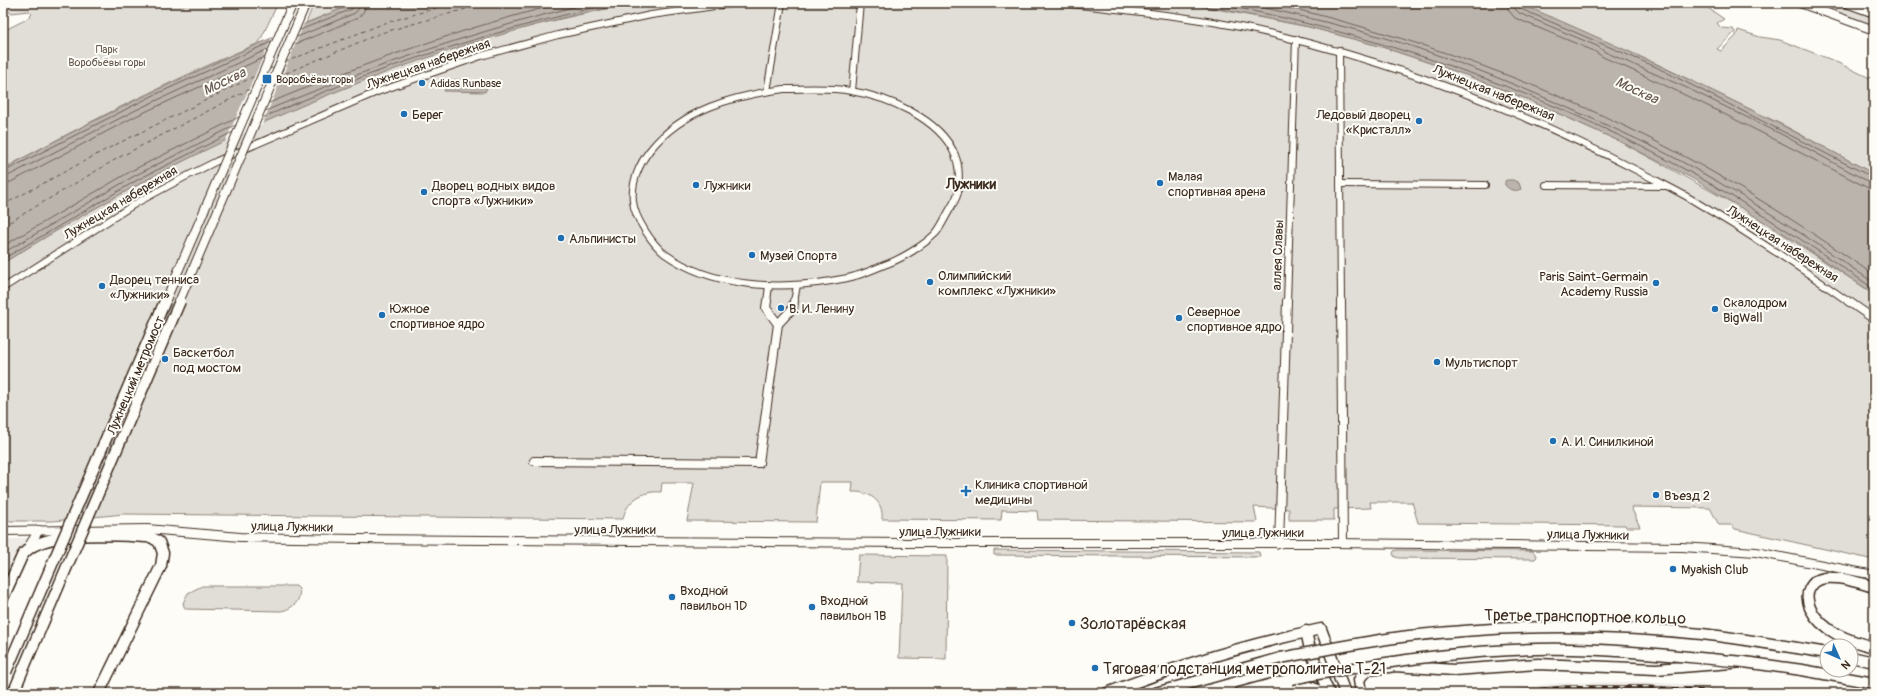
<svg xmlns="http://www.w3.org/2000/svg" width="1877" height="696" viewBox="0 0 1877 696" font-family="Pangolin,sans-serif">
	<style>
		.built { fill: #efece7 }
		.green { fill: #e1ded7; stroke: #8e847a }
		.water { fill: #bbb4ad; stroke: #887d74 }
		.pier { fill: #fdfcf7 }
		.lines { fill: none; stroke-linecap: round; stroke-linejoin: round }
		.shore { stroke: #6e6157; stroke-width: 1 }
		.ferry { stroke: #615349; stroke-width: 1; stroke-dasharray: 4 3.5; stroke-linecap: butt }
		.minor-far1-casing { stroke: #3b2a1e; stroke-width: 8 }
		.minor-casing { stroke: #3b2a1e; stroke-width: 10 }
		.major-far1-casing { stroke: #3b2a1e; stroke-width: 10 }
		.major-casing { stroke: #3b2a1e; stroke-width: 13 }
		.minor-far1 { stroke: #fdfcf7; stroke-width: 6 }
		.minor { stroke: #fdfcf7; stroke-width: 8 }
		.major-far1 { stroke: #fdfcf7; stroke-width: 8 }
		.major { stroke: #fdfcf7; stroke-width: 10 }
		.rail-casing { stroke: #3b2a1e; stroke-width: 3.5 }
		.rail { stroke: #fdfcf7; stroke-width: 2; stroke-dasharray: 6; stroke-linecap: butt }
		.major-bridge-far1-casing { stroke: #3b2a1e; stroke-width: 10; stroke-linecap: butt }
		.major-bridge-casing { stroke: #3b2a1e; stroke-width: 13; stroke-linecap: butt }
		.major-bridge-far1 { stroke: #fdfcf7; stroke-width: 8 }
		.major-bridge { stroke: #fdfcf7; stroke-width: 10 }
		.poi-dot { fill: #1f6fb2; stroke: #fdfcf7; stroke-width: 1.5 }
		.labels { text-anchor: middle; stroke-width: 4; stroke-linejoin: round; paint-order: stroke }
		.far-park-label { font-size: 11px; fill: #64574c; stroke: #fdfcf7 }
		.far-poi-label { font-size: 11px; fill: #3b2a1e; stroke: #fdfcf7; text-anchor: start }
		.street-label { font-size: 13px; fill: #3b2a1e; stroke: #fdfcf7 }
		.poi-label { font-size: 13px; fill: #3b2a1e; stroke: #fdfcf7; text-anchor: start }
		.water-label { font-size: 14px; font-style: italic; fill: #615349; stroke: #fdfcf7 }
		.neighbourhood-label { font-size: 14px; font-weight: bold; fill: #3b2a1e; stroke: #fdfcf7 }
		.near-street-label { font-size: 16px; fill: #3b2a1e; stroke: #fdfcf7 }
		.near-poi-label { font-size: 16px; fill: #3b2a1e; stroke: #fdfcf7; text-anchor: start }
	</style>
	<rect width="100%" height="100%" fill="#fdfcf7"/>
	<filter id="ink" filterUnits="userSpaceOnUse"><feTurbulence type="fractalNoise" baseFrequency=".025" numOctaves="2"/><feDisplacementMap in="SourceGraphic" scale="8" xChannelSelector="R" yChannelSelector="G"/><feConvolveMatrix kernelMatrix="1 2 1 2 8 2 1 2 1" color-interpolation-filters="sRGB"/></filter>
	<g filter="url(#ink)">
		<g class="built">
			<path d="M28 538 17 554 3 585V540Z"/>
			<path d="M1639 682 1697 685 1775 693H1462L1565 683Z"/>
		</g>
		<g class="green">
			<path d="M3 3H278L259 43C171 80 86 123 3 169V31L27 19 32 14 29 11 11 13 3 9Z"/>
			<path d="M314 3H355L306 23Z"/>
			<path d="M639 3H1185L1309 27 1379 46 1466 75 1524 98 1621 142 1751 213 1874 294V560L1735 529 1732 525H1719L1710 508 1631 507 1640 527H1626L1625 525 1418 523 1412 502H1370L1371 508 1334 509V520H1289V509L1254 507 1257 522 1038 520 1037 511 1002 510 1001 520 882 519C884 501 869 491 852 492L853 482H820L816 522 687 521 694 483H662L661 492C643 490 626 501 623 519L124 514 53 521H3V263C198 142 412 42 639 3Z"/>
			<path d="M1518 3H1709L1708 8 1724 19 1717 23 1721 28 1733 29 1735 32 1717 49 1721 51 1736 36 1738 30 1760 37 1780 40 1832 60 1874 80V174L1785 126 1657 64Z"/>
			<path d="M1808 3H1833L1874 18V27Z"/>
			<path d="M994 550 1259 552 1260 557 994 555Z"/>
			<path d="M1397 550 1533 551 1537 557 1535 559 1399 558 1395 557 1393 554 1394 551Z"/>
			<path d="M859 555 947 556 946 659 899 658 902 583 857 582Z"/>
			<path d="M202 586H296L299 589C302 601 292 609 281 611L185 609 183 603 188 593Z"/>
		</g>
		<g class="water">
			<path d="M355 3H634C586 11 537 24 490 38 317 89 156 168 3 263V169C117 106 235 52 355 3Z"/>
			<path d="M1190 3H1518L1533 9C1649 59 1763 113 1874 174V294L1791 238 1695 180 1621 142 1524 98 1466 75 1379 46 1309 27Z"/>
			<path d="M450 80 490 81 485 92 444 91Z"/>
			<path d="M1507 180H1513L1519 183 1521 189C1515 192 1509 190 1505 185V181Z"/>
		</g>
		<path class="pier" d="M305 21 262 125 225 142 273 35Z"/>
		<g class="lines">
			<g class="shore">
				<path d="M1214 3C1374 34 1529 86 1673 163 1743 200 1809 244 1874 289"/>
				<path d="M1242 3C1298 15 1354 28 1408 45 1466 64 1522 87 1577 112 1618 130 1658 148 1697 170 1758 204 1817 243 1874 283"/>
				<path d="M1270 3C1412 36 1548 84 1678 153 1746 189 1811 231 1874 275"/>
				<path d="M1507 3 1509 11 1515 18 1594 51 1603 57C1693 97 1779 141 1866 187L1874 189"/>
				<path d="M1513 3 1515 9 1519 13 1597 46 1605 52 1687 88 1781 134 1869 182 1874 183"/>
				<path d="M1518 3 1521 9 1656 67 1874 178"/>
				<path d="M300 30 352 9 355 3"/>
				<path d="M297 37 355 13 359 8 360 3"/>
				<path d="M293 45 358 18 364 11 366 3"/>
				<path d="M269 103C365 63 462 28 563 3"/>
				<path d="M265 111C371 67 478 30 590 3"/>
				<path d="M262 118C376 67 493 31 614 3"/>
				<path d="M3 172 152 96 271 42"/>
				<path d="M3 177 8 176 136 110 268 49"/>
				<path d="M3 183 11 182 136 116 265 57"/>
				<path d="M3 246 133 170 239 117"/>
				<path d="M3 253 136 175 236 125"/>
				<path d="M3 259 139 179 233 132"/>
			</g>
			<g class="ferry">
				<path d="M285 62 385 23 453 3"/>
				<path d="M269 69 275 67"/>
				<path d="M279 76 381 33 487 3"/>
				<path d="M263 83 269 80"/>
				<path d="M3 205 105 150 259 74"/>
				<path d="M3 226 118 158 252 88"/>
			</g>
			<defs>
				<g id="minor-far1">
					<path d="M1061 3C1135 11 1209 18 1281 36 1405 67 1525 112 1638 171 1655 180 1674 189 1691 199 1745 231 1797 265 1849 302"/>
					<path d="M1339 50 1341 302"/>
					<path d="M784 89C806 89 829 87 851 91 887 97 940 118 955 155 960 167 959 179 958 192 957 199 952 205 949 211 945 218 941 227 936 233 924 245 903 258 887 264 876 268 866 273 855 276 847 279 839 279 831 281 775 290 712 287 665 254 652 244 634 217 633 201 631 183 639 164 650 150 683 109 733 96 784 89Z"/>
					<path d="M767 91 782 3"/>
					<path d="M852 91 860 3"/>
					<path d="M1340 184 1485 185"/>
					<path d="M1546 185 1665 186"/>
					<path d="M3 288 138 202 183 178 217 161 377 92 481 56 558 35 651 15 736 3"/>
					<path d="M767 302 769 285"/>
					<path d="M794 302 797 285"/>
					<path d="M1287 302 1296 39"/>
				</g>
				<g id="minor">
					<path d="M767 301 766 308 778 324 793 308 794 301"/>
					<path d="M1341 301 1343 543"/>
					<path d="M1848 301 1874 319"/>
					<path d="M534 461 759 463 778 324"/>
					<path d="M3 531 147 529 240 537 357 539 911 543H1334L1682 547 1756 552 1874 575"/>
					<path d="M1279 544 1287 301"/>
					<path d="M27 549 39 530"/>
				</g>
				<g id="major-far1">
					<path d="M1800 3 1874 30"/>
					<path d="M1846 3 1874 13"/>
				</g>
				<g id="major">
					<path d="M1874 587C1859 583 1841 576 1825 578 1818 579 1812 583 1809 590 1806 595 1808 602 1810 608 1822 632 1849 641 1874 647"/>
					<path d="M3 598 22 556C40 528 120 536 151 537L159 542 163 553 161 566 99 693"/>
					<path d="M1306 631 1310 650 1329 693"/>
					<path d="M1851 657 1874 662"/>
					<path d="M1107 693C1177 666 1248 644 1321 629L1345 693"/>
					<path d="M1155 693 1281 658"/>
					<path d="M1239 693 1291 679"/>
					<path d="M1268 693C1288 684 1304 681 1323 693"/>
					<path d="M1361 693 1359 680 1363 674 1369 670 1395 666 1454 670 1538 664 1656 669 1744 662 1802 670 1874 683"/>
				</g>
			</defs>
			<use href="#minor-far1" class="minor-far1-casing"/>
			<use href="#minor" class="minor-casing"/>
			<use href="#major-far1" class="major-far1-casing"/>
			<use href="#major" class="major-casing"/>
			<use href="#minor-far1" class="minor-far1"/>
			<use href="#minor" class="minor"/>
			<use href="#major-far1" class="major-far1"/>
			<use href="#major" class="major"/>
			<defs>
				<g id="rail">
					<path d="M1499 693 1567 687H1646L1745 693"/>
					<path d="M1569 693H1621"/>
				</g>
			</defs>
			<use href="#rail" class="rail-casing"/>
			<use href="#rail" class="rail"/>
			<defs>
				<g id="major-bridge-far1">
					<path d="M165 302 293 3"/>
					<path d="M179 302 306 3"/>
				</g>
				<g id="major-bridge">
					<path d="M1281 658C1323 650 1366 641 1409 636 1505 625 1605 624 1702 634 1744 639 1785 646 1827 653"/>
					<path d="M6 672 165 301"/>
					<path d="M1291 679C1383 662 1477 647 1571 649 1629 650 1686 657 1744 662"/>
					<path d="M14 691 180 301"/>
				</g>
			</defs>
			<use href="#major-bridge-far1" class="major-bridge-far1-casing"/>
			<use href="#major-bridge" class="major-bridge-casing"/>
			<use href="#major-bridge-far1" class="major-bridge-far1"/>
			<use href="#major-bridge" class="major-bridge"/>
		</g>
	</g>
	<g class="poi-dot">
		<rect x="262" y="74" width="10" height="10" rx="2"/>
		<circle cx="422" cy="83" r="4"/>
		<circle cx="404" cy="114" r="4"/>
		<circle cx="1419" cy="121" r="4"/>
		<circle cx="1160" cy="183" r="4"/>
		<circle cx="696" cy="185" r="4"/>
		<circle cx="424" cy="192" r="4"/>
		<circle cx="561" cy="238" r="4"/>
		<circle cx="752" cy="255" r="4"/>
		<circle cx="930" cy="282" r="4"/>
		<circle cx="1656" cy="283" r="4"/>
		<circle cx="102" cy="286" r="4"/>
		<circle cx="781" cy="308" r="4"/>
		<circle cx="1715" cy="309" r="4"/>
		<circle cx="382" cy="315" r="4"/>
		<circle cx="1179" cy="318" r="4"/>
		<circle cx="165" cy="359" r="4"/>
		<circle cx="1437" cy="362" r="4"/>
		<circle cx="1553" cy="441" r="4"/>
		<path d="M964 485h4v4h4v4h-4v4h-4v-4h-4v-4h4z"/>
		<circle cx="1656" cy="495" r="4"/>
		<circle cx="1673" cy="569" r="4"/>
		<circle cx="672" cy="597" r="4"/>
		<circle cx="812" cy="607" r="4"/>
		<circle cx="1072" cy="623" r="4"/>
		<circle cx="1095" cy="668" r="4"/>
	</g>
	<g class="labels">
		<g class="far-park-label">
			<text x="107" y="53">Парк<tspan x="107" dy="13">Воробьёвы горы</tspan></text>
		</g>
		<g class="far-poi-label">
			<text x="276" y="83">Воробьёвы горы</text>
			<text x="430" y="87">Adidas Runbase</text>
		</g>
		<g class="street-label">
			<text transform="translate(428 63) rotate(-19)" y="5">Лужнецкая набережная</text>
			<text transform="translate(1494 92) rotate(22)" y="5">Лужнецкая набережная</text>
			<text transform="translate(120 202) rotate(-31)" y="5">Лужнецкая набережная</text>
			<text transform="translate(1783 243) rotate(33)" y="5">Лужнецкая набережная</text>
			<text transform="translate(1277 255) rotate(-88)" y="5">аллея Славы</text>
			<text transform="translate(135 375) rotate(-67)" y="5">Лужнецкий метромост</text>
			<text transform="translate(292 526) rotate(1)" y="5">улица Лужники</text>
			<text x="615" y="534">улица Лужники</text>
			<text x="940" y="536">улица Лужники</text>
			<text x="1263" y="537">улица Лужники</text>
			<text transform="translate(1588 534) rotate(1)" y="5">улица Лужники</text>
		</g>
		<g class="poi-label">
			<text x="412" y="119">Берег</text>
			<text x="1411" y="119" text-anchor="end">Ледовый дворец<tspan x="1411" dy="15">«Кристалл»</tspan></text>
			<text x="1168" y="181">Малая<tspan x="1168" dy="15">спортивная арена</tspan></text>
			<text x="432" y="190">Дворец водных видов<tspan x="432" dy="15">спорта «Лужники»</tspan></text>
			<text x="704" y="190">Лужники</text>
			<text x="569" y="243">Альпинисты</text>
			<text x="760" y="260">Музей Спорта</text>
			<text x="938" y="280">Олимпийский<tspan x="938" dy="15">комплекс «Лужники»</tspan></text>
			<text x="1648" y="281" text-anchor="end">Paris Saint-Germain<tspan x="1648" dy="15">Academy Russia</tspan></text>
			<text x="110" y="284">Дворец тенниса<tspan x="110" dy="15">«Лужники»</tspan></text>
			<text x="1723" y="307">Скалодром<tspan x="1723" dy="15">BigWall</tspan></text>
			<text x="390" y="313">Южное<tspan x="390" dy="15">спортивное ядро</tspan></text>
			<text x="789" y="313">В. И. Ленину</text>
			<text x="1187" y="316">Северное<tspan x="1187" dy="15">спортивное ядро</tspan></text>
			<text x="173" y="357">Баскетбол<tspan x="173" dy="15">под мостом</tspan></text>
			<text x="1445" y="367">Мультиспорт</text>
			<text x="1561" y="446">А. И. Синилкиной</text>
			<text x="975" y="489">Клиника спортивной<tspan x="975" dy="15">медицины</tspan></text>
			<text x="1664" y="500">Въезд 2</text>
			<text x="1681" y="574">Myakish Club</text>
			<text x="680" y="595">Входной<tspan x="680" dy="15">павильон 1D</tspan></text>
			<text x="820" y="605">Входной<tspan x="820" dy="15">павильон 1B</tspan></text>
		</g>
		<g class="water-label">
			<text transform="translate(224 81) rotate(-26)" y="5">Москва</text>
			<text transform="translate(1637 90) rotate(25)" y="5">Москва</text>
		</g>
		<g class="neighbourhood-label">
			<text x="971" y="189">Лужники</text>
		</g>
		<g class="near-street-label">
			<text transform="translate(1585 616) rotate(1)" y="6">Третье транспортное кольцо</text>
		</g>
		<g class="near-poi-label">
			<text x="1080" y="629">Золотарёвская</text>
			<text x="1103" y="674">Тяговая подстанция метрополитена Т-21</text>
		</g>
	</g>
	<rect width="1877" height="696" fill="none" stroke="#fdfcf7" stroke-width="16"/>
	<rect x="8" y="8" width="1861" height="680" fill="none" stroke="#3b2a1e" stroke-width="1.5" filter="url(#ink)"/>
	<g transform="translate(1839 658) rotate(135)"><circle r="19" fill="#fdfcf7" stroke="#afa8a0"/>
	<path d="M0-3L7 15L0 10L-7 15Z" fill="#1f6fb2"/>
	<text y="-6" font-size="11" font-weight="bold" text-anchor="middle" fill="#3b2a1e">N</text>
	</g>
</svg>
